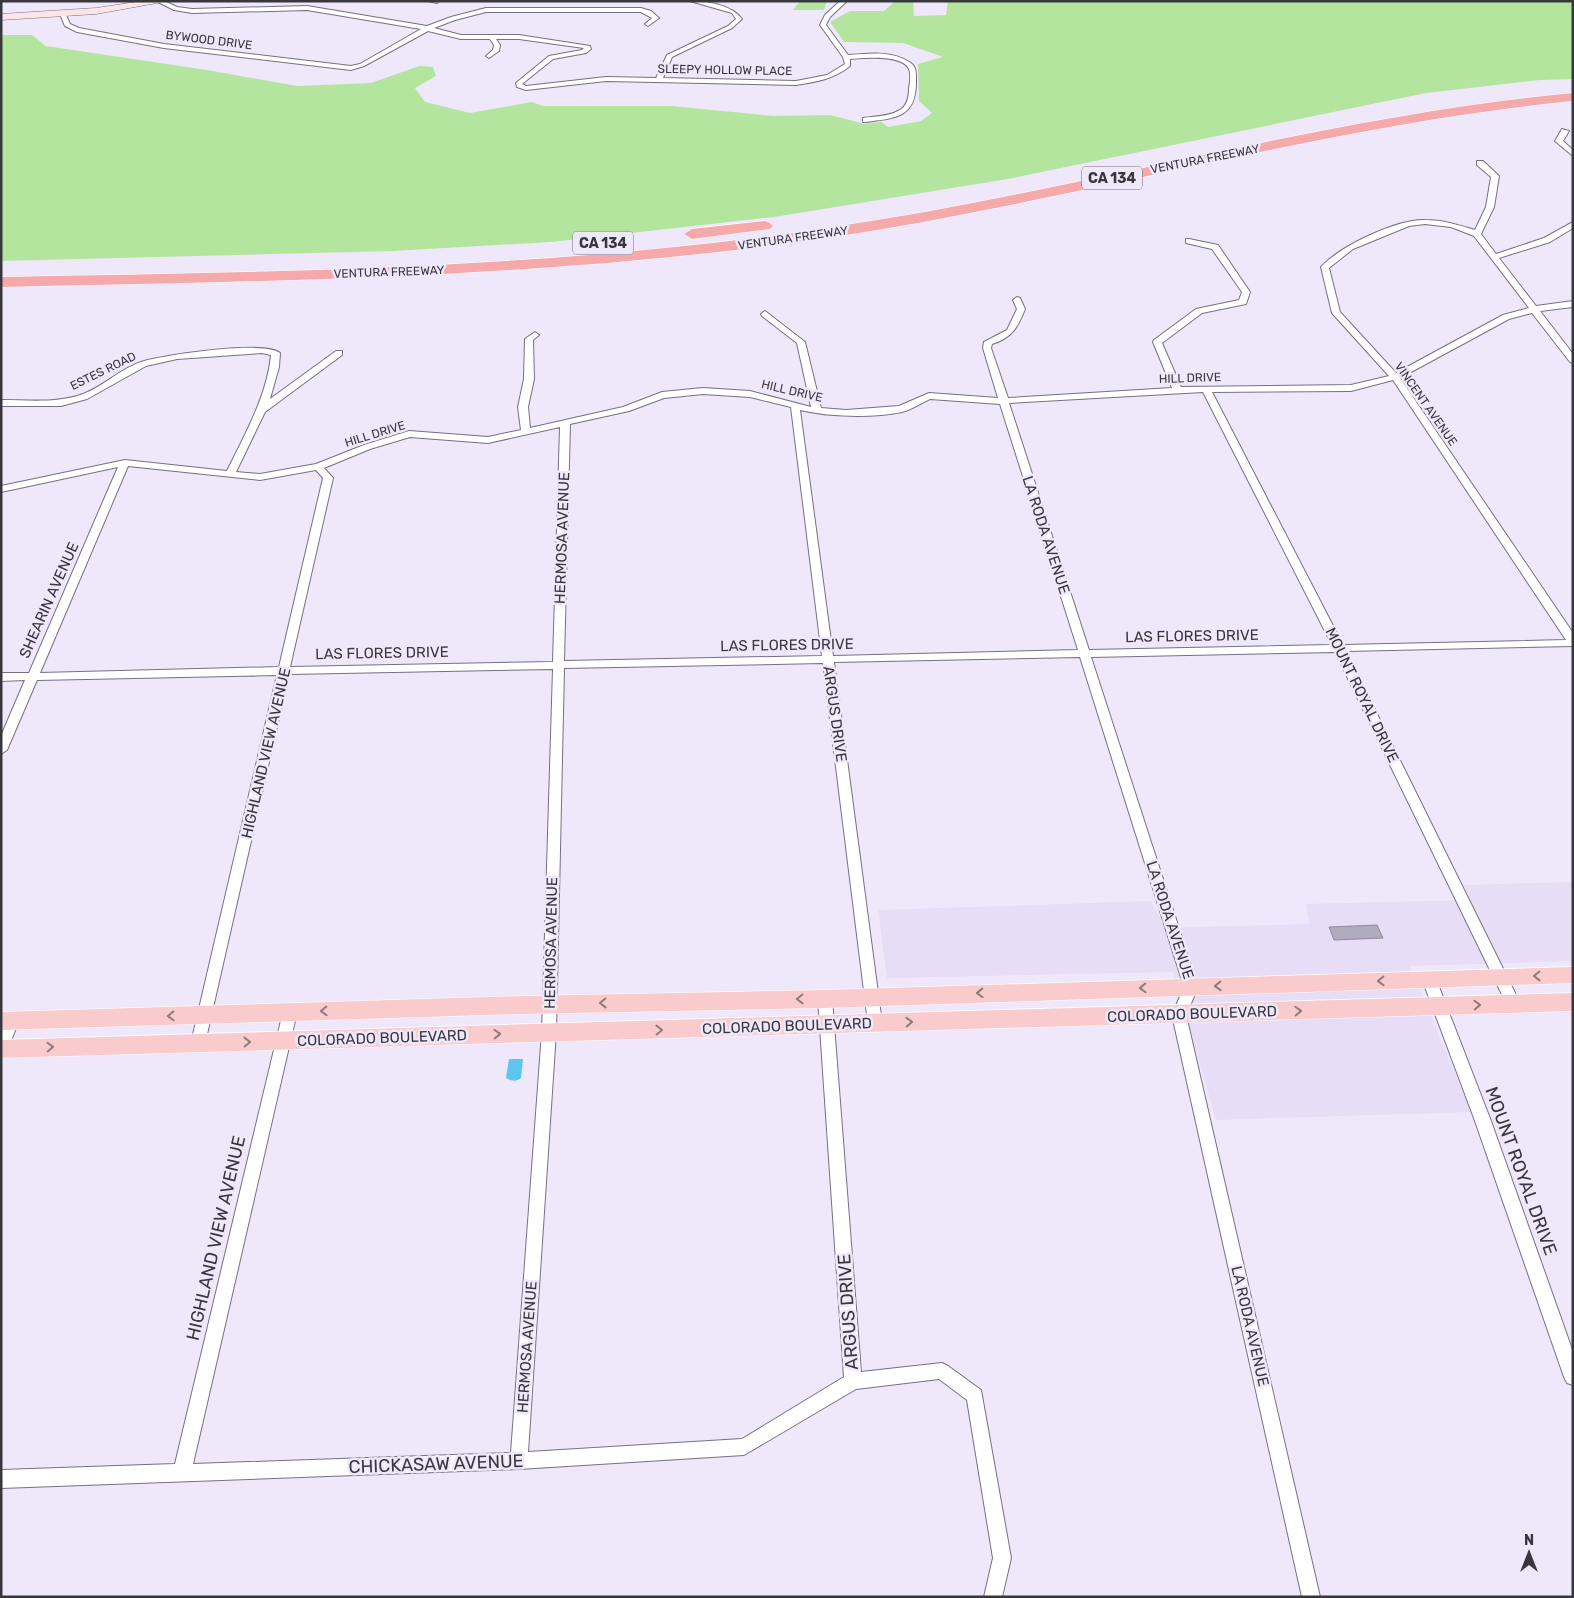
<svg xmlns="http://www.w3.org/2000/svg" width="1574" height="1598" viewBox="0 0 1574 1598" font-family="Rubik,sans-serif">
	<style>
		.built { fill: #e7ddf7 }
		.green { fill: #b4e59f }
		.water { fill: #5cc5f1 }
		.building { fill: #b1abbe; stroke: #908a9c }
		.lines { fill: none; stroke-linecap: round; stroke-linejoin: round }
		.street-casing { stroke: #767080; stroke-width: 2 }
		.secondary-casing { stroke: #767080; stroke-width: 1 }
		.primary-casing { stroke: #fff; stroke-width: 1 }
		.highway-casing { stroke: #fff; stroke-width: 1 }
		.street { fill: #fff; fill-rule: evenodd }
		.secondary { fill: #fce5e6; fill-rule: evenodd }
		.primary { fill: #facbcd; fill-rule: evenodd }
		.highway { fill: #f6a9ab; fill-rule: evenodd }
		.oneway { stroke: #907a7e }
		.labels { text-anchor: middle; stroke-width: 5; stroke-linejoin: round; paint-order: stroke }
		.far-street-label { font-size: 12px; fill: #39373e; stroke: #efe8fb }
		.shield { fill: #efe8fb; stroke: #706c77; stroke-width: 1 }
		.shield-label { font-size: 14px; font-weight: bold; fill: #39373e }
		.street-label { font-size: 15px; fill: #39373e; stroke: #efe8fb }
		.near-street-label { font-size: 18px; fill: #39373e; stroke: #efe8fb }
	</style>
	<rect width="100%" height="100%" fill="#efe8fb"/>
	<path class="built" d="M1573 882V961L1410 966 1471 1112 1216 1120 1173 972 887 978 878 910 1151 901 1166 928 1309 924 1306 904 1471 900 1464 885Z"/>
	<g class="green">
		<path d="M800 1H827L824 10H793Z"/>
		<path d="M895 1H913L914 16 946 15 948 1H1573V79L1540 80 1426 93 1008 179 774 217 551 242 392 251 1 261V35H32L46 46 207 70 297 86 371 83 419 66 433 67 436 76 415 88 425 102 470 113 532 102 543 106H671L773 116 830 115 865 124 881 122 888 127 921 121 932 113 919 101 918 64 943 57 903 43 844 42 830 22 850 11H884Z"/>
	</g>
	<path class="water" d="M509 1059H523L521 1078C516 1082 511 1081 506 1078Z"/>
	<path class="building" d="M1377 925 1383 938 1334 940 1329 927Z"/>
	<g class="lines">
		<defs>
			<g id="street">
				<path d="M164 1 177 7 192 9 307 6 427 26 451 17 486 8H641L651 11 659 18 648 26 645 24 652 18 641 12H486L455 20 434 28 461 35H519L590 46 591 49 586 53 553 59 522 84 526 86 606 77 656 78 667 55 728 26 736 19 732 13 690 1C707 1 732 5 742 19L732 28 672 57 663 78 796 81 827 75 845 64 843 57 820 25 825 15 840 1H847L830 17 826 25 848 55C868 54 891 50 909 62 917 66 916 74 916 82 916 118 895 118 866 122H863V118C875 116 887 117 898 111 907 107 909 98 909 88 910 83 911 74 909 69 902 54 863 58 850 59V66C834 79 816 82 796 85L606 81 526 90 517 87 516 83 549 56 582 50 584 48 519 39H496L500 45 499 51 489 58 486 56 493 50 494 45 490 39H461L428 31 364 66 351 70 164 48 77 32 65 26 60 14 65 13 70 24 79 28 164 44 351 66 360 64 421 29 307 10 192 13 174 10 158 2Z"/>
				<path d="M428 1H440L437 3Z"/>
				<path d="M1562 129 1569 131 1563 141 1573 150V156L1555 141Z"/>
				<path d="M1477 161H1483L1499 176 1494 207 1481 234 1496 254 1544 238 1573 222V228L1550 242 1499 258 1536 306 1573 301V307L1540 311 1573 354V363L1570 362 1532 313 1509 319 1400 378 1573 633V646L1346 651 1520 1003 1518 1007 1513 1008 1508 1007 1506 1003 1335 652 1091 657 1198 987 1186 1015 1320 1597H1302L1172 1015 1184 987 1080 657 834 662 882 1023 880 1027 875 1028 870 1027 868 1023 823 663 564 668 556 1032 528 1452 742 1439 844 1377 818 999 820 995H830L832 999 861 1372 942 1363 948 1366 981 1390 1011 1558 1002 1597H984L993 1558 967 1400 939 1379 856 1389 744 1455 519 1469 1 1488V1470L175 1464 283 1012 285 1008 290 1007 295 1008 297 1012 193 1464 511 1453 542 1032 553 669 289 674 205 1043 203 1047 198 1049 193 1047 191 1043 277 675 37 680 7 750 1 754V736L25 680 1 681V673H29L118 467 1 492V486L125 460 227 471C245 434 267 396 271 355L262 353 177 359 146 366 87 399 61 406H1V400C27 400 53 403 77 396 100 390 119 369 141 362 163 355 265 340 280 353L279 367 270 399 336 351H342V355L265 412 236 472 260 474 316 464 364 445 409 431 488 437 521 430 518 407 524 379 525 339 535 332 539 335 533 340 534 379 528 407 530 428 623 407 662 392 703 388 750 391 811 407 797 343 762 316 761 314 765 311 805 342 821 408 846 410 899 406 929 393 998 398 983 348 984 342 1007 330 1017 309 1013 300 1017 297 1020 298 1025 309C1018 327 1012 338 992 344L991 348 1008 398 1172 388 1153 342 1154 340 1196 309 1239 300 1242 292 1212 249 1186 243V239H1189L1218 245 1250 292 1246 304 1202 313 1162 343 1181 387 1351 385 1389 376 1332 313 1321 267C1340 246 1397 219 1425 220 1443 220 1459 225 1475 230L1486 207 1491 177 1477 165ZM1425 224 1451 227 1474 236 1529 308 1503 315 1396 373 1340 312 1329 268 1353 249 1409 226ZM1393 380 1566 640 1343 645 1212 392 1351 391ZM1203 392 1332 645 1089 650 1009 403ZM703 394 750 397 791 407 822 656 564 661 570 424 629 411 664 398ZM930 399 1000 404 1078 650 833 656 800 410C830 417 872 418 902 412 911 410 921 403 930 399ZM560 427 553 662 290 667 333 478 324 468 370 449 410 437 488 443ZM128 466 260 480 316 470 323 478 279 667 40 673Z"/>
				<path d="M1429 974 1434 975 1436 979 1491 1121 1573 1352V1385L1567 1383 1564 1377 1475 1121 1422 979 1424 975Z"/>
				<path d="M12 1015 17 1016 19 1020 8 1049 6 1053 1 1055V1029L7 1016Z"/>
			</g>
			<path id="secondary" d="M143 1H168L96 14 1 20V14L96 8Z"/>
			<g id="primary">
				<path d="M1573 967V983L825 1008 522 1014 1 1030V1012L522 996 825 990Z"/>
				<path d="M1573 993V1011L1 1058V1040Z"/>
			</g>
			<g id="highway">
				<path d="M1573 93V101C1319 126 1073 202 820 239 549 278 275 281 1 287V277C275 272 549 269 820 229 1073 193 1319 117 1573 93Z"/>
				<path d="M765 221 770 223 773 226 770 229 692 239 684 234 692 229Z"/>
			</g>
		</defs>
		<use href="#street" class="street-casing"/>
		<use href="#secondary" class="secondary-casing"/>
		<use href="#primary" class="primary-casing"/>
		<use href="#highway" class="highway-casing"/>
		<use href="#street" class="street"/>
		<use href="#secondary" class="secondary"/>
		<use href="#primary" class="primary"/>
		<use href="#highway" class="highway"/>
	</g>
	<defs><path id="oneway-chevron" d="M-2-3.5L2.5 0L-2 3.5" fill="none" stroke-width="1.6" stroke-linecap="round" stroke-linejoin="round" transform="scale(1.25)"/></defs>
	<g class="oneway">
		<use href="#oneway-chevron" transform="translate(1537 976) rotate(179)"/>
		<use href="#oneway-chevron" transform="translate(1381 981) rotate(178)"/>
		<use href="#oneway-chevron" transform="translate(1218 986) rotate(178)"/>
		<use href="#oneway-chevron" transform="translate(1143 988) rotate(178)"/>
		<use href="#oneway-chevron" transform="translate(980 993) rotate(178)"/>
		<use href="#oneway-chevron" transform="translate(800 999) rotate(179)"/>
		<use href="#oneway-chevron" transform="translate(603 1003) rotate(179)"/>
		<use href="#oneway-chevron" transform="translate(1477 1005) rotate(-2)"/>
		<use href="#oneway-chevron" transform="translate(324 1011) rotate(178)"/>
		<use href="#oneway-chevron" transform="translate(1298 1011) rotate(-2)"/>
		<use href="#oneway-chevron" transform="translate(171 1016) rotate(178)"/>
		<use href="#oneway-chevron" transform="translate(909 1022) rotate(-2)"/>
		<use href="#oneway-chevron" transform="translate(659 1030) rotate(-1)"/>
		<use href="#oneway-chevron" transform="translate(497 1034) rotate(-2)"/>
		<use href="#oneway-chevron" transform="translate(247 1042) rotate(-1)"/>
		<use href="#oneway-chevron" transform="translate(50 1047) rotate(-2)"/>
	</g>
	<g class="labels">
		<g class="far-street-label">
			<text transform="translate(209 40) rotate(7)" y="4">BYWOOD DRIVE</text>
			<text transform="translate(725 70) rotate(1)" y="4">SLEEPY HOLLOW PLACE</text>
			<text transform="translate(1205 159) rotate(-11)" y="4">VENTURA FREEWAY</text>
			<text transform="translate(793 238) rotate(-8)" y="4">VENTURA FREEWAY</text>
			<text transform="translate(389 272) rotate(-2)" y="4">VENTURA FREEWAY</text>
			<text transform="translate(103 371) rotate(-26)" y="4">ESTES ROAD</text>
			<text transform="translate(1190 378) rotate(-2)" y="4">HILL DRIVE</text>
			<text transform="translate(792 391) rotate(13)" y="4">HILL DRIVE</text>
			<text transform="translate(1426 404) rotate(55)" y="4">VINCENT AVENUE</text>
			<text transform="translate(375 434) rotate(-17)" y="4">HILL DRIVE</text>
		</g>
		<g class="shield">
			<rect x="1082" y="166.5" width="60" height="23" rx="4"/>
			<rect x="573" y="231.5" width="60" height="23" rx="4"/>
		</g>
		<g class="shield-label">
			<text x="1112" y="183">CA 134</text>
			<text x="603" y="248">CA 134</text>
		</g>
		<g class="street-label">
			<text transform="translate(1046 535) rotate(72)" y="5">LA RODA AVENUE</text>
			<text transform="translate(562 538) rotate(-88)" y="5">HERMOSA AVENUE</text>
			<text transform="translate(49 600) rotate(-66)" y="5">SHEARIN AVENUE</text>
			<text transform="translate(1192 636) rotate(-1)" y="5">LAS FLORES DRIVE</text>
			<text transform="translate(787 645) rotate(-1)" y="5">LAS FLORES DRIVE</text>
			<text transform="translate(382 653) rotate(-1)" y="5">LAS FLORES DRIVE</text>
			<text transform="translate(1362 695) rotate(64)" y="5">MOUNT ROYAL DRIVE</text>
			<text transform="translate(835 714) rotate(82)" y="5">ARGUS DRIVE</text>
			<text transform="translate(266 753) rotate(-77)" y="5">HIGHLAND VIEW AVENUE</text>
			<text transform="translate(1170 920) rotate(72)" y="5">LA RODA AVENUE</text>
			<text transform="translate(551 943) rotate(-89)" y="5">HERMOSA AVENUE</text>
			<text transform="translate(1192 1014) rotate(-2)" y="5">COLORADO BOULEVARD</text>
			<text transform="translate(787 1026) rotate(-2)" y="5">COLORADO BOULEVARD</text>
			<text transform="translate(382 1038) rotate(-2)" y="5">COLORADO BOULEVARD</text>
			<text transform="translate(1250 1326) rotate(77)" y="5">LA RODA AVENUE</text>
			<text transform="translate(527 1347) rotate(-86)" y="5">HERMOSA AVENUE</text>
		</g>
		<g class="near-street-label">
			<text transform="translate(1521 1171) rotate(70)" y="6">MOUNT ROYAL DRIVE</text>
			<text transform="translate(216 1238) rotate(-77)" y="6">HIGHLAND VIEW AVENUE</text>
			<text transform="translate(848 1312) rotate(-94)" y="6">ARGUS DRIVE</text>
			<text transform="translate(436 1464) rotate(-2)" y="6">CHICKASAW AVENUE</text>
		</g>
	</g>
	<rect width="1574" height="1598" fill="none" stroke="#39373e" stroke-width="5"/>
	<g transform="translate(1529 1553)" stroke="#efe8fb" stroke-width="4" paint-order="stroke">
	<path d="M0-4L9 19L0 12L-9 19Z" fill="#39373e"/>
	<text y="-8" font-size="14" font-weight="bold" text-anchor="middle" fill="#39373e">N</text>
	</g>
</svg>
